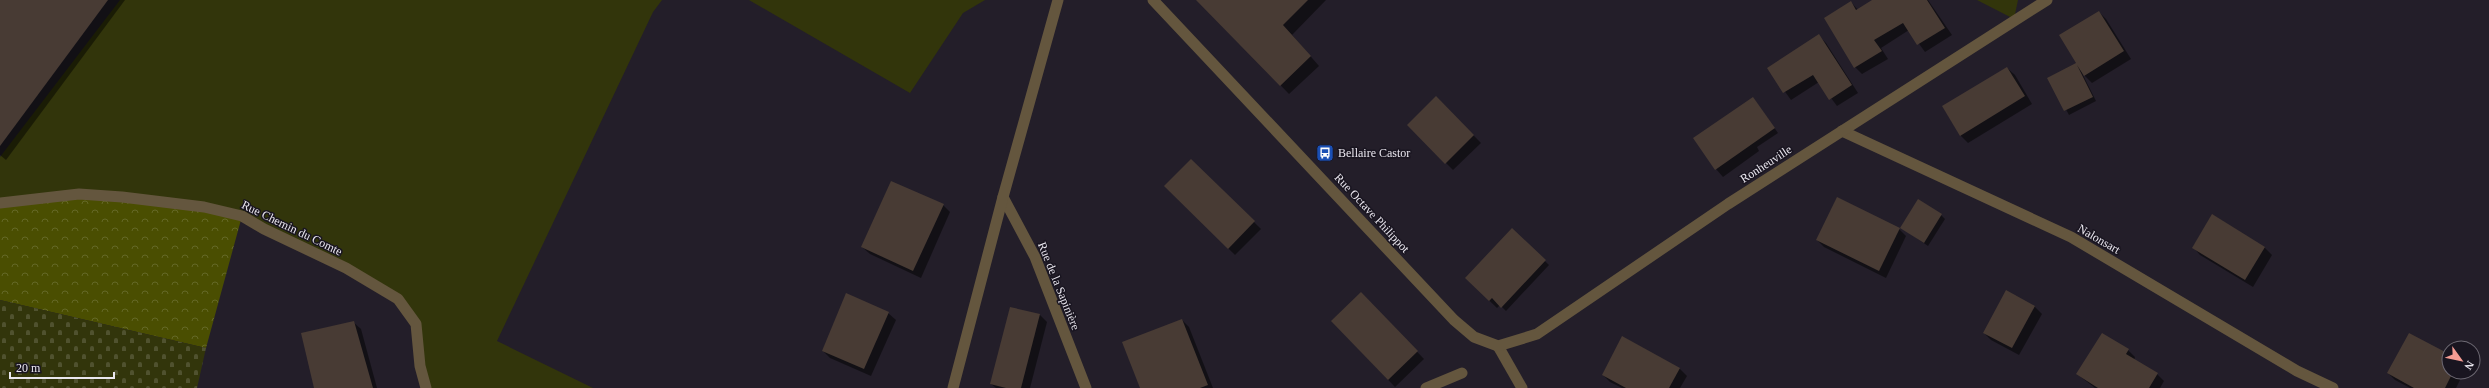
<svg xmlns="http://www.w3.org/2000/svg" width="2489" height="388" viewBox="0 0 2489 388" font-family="'Times New Roman',serif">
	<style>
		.green { fill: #32350b }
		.forest { fill: url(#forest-crowns) }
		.cemetery { fill: url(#cemetery-stones) }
		.shadow { fill: #0007 }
		.building { fill: #483b34 }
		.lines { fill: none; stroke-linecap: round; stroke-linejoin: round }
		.minor { stroke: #64563e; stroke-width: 11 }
		.tertiary { stroke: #64563e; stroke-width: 11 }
		.labels { text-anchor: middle; stroke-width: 3; stroke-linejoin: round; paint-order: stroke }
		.poi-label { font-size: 12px; fill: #eae7ef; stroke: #191520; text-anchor: start }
		.street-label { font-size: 12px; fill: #eae7ef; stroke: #191520 }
	</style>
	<defs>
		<pattern id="forest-crowns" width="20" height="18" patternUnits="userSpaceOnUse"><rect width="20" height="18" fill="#4a4e01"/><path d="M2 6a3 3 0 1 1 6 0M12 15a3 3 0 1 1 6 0" fill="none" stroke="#646826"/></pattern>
		<pattern id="cemetery-stones" width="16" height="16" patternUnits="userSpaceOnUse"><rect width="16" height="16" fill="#32350b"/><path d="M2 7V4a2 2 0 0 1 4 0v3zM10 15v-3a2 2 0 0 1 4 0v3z" fill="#50522f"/></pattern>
	</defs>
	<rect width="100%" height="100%" fill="#231e29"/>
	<g class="green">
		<path d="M120 0H662L653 12 497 341 593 388H426L416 324 398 299 242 216 0 203V157Z"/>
		<path d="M749 0H985L963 13 910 93Z"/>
		<path d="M1977 0H2018L2014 19Z"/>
	</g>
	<path class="forest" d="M79 194 242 216 206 348 0 300V203Z"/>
	<path class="cemetery" d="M0 300 206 348 197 388H0Z"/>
	<g class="shadow">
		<path d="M0 0H125L6 160 0 155Z"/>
		<path d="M1197 0H1326L1292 35 1319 66 1289 94Z"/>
		<path d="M1875 0H1928L1952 35 1925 52 1909 30 1881 48 1888 59 1862 74 1855 67 1851 2 1858 10Z"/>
		<path d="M2099 12 2106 19 2131 59 2092 83 2082 73 2096 101 2069 115 2049 78 2076 64 2080 68Z"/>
		<path d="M1819 36 1826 43 1858 93 1837 106 1819 82 1791 100 1768 68Z"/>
		<path d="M2007 68 2015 75 2032 104 1968 143 1961 136 1943 107Z"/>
		<path d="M1436 97 1481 143 1453 170 1408 125Z"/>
		<path d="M1753 98 1778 133 1757 147 1759 151 1723 177 1716 169Z"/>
		<path d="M1191 160 1261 229 1235 255 1165 186Z"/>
		<path d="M943 205 950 212 921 278 870 254 862 247Z"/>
		<path d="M1941 215 1945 219 1928 246 1902 228Z"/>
		<path d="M2213 215 2265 248 2272 255 2253 287 2200 255 2193 247Z"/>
		<path d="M1512 229 1549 265 1506 311 1500 305 1497 308 1466 278Z"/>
		<path d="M1899 229 1906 236 1886 278 1824 247 1817 240Z"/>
		<path d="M1361 293 1424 359 1395 387 1332 321Z"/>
		<path d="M2034 306 2042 314 2019 355 1991 340 1984 333Z"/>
		<path d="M1011 308 1040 315 1047 322 1030 388H996L991 384Z"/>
		<path d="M888 313 896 320 871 376 830 358 823 351Z"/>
		<path d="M1182 320 1189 327 1213 388H1141Z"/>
		<path d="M353 322 361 329 377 388H315Z"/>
		<path d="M1623 337 1680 369 1687 376 1680 388H1622L1610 382 1603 375Z"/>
		<path d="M2128 350 2135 357 2134 360 2157 374 2164 381 2160 388H2095L2077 374Z"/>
		<path d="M2449 356V372H2464L2456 388H2410L2395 380 2388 373Z"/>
	</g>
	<g class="building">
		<path d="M0 0H108L0 146Z"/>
		<path d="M1196 0H1308L1283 25 1311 56 1280 86Z"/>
		<path d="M1872 0H1927L1945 28 1917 45 1903 23 1874 40 1882 51 1854 68 1824 18 1851 1 1856 10Z"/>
		<path d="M2099 11 2124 51 2084 76 2077 65 2093 97 2064 111 2047 78 2076 63 2059 35Z"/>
		<path d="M1819 34 1852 85 1829 100 1813 75 1783 93 1767 68Z"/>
		<path d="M2007 67 2025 96 1960 136 1942 106Z"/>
		<path d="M1436 96 1474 135 1445 164 1407 125Z"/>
		<path d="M1753 97 1775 128 1715 170 1693 138Z"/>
		<path d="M1191 159 1255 221 1228 249 1164 186Z"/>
		<path d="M891 181 944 204 913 271 861 247Z"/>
		<path d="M1837 197 1900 228 1879 271 1816 240Z"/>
		<path d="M1918 199 1942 214 1924 243 1900 228Z"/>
		<path d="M2212 214 2265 247 2245 280 2192 248Z"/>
		<path d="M1512 228 1546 260 1501 308 1492 298 1489 301 1465 278Z"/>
		<path d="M2006 290 2035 306 2012 348 1983 333Z"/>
		<path d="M1361 292 1418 351 1388 380 1331 321Z"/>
		<path d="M846 293 889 312 864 369 822 351Z"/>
		<path d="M1010 307 1040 314 1021 388H1006L990 384Z"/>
		<path d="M1182 319 1208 385 1200 388H1140L1122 342Z"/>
		<path d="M354 321 373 388H314L301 333Z"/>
		<path d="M2102 333 2129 349 2126 354 2158 373 2149 388H2098L2076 374Z"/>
		<path d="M2409 333 2449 354V372H2453L2445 388H2414L2387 373Z"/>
		<path d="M1622 336 1680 368 1669 388H1626L1602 375Z"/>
	</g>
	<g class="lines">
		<g class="minor">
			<path d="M1842 131 2071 237 2297 371 2333 388"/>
			<path d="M1003 197 1035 257 1086 388"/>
			<path d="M0 203 79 194 122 197 204 207 242 216 264 229 346 268 398 299 416 324 420 366 426 388"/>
			<path d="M1498 346 1522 388"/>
			<path d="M953 388 1003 197 1058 0"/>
			<path d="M1426 388 1462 373"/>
		</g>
		<path class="tertiary" d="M1153 0 1454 320 1474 337 1498 346 1537 334 1728 204 2047 0"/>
	</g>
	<defs>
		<symbol id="bus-square" viewBox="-11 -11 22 22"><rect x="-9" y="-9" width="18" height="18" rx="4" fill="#1a4fb4" stroke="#191520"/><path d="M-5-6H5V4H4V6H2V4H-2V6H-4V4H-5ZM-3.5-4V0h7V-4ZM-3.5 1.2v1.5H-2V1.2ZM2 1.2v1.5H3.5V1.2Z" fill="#fff"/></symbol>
	</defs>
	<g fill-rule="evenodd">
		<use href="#bus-square" x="1315" y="143" width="20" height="20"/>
	</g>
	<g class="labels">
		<g class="poi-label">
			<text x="1338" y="157">Bellaire Castor</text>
		</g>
		<g class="street-label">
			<text transform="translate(1766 164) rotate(-33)" y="4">Ronheuville</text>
			<text transform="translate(1372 213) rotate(47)" y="4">Rue Octave Philippot</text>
			<text transform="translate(292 228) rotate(26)" y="4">Rue Chemin du Comte</text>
			<text transform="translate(2099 239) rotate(30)" y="4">Nalonsart</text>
			<text transform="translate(1059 286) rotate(68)" y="4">Rue de la Sapinière</text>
		</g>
	</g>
	<g transform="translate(2461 360) rotate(123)"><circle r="19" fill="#191520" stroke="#6d6973"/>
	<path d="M0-3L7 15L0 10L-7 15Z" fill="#f59c94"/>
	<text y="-6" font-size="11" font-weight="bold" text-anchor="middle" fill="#eae7ef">N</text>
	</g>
	<path d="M10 372v6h104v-6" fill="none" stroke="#eae7ef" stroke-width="2"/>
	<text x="16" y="372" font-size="12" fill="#eae7ef" stroke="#191520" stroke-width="3" paint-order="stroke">20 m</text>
</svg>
